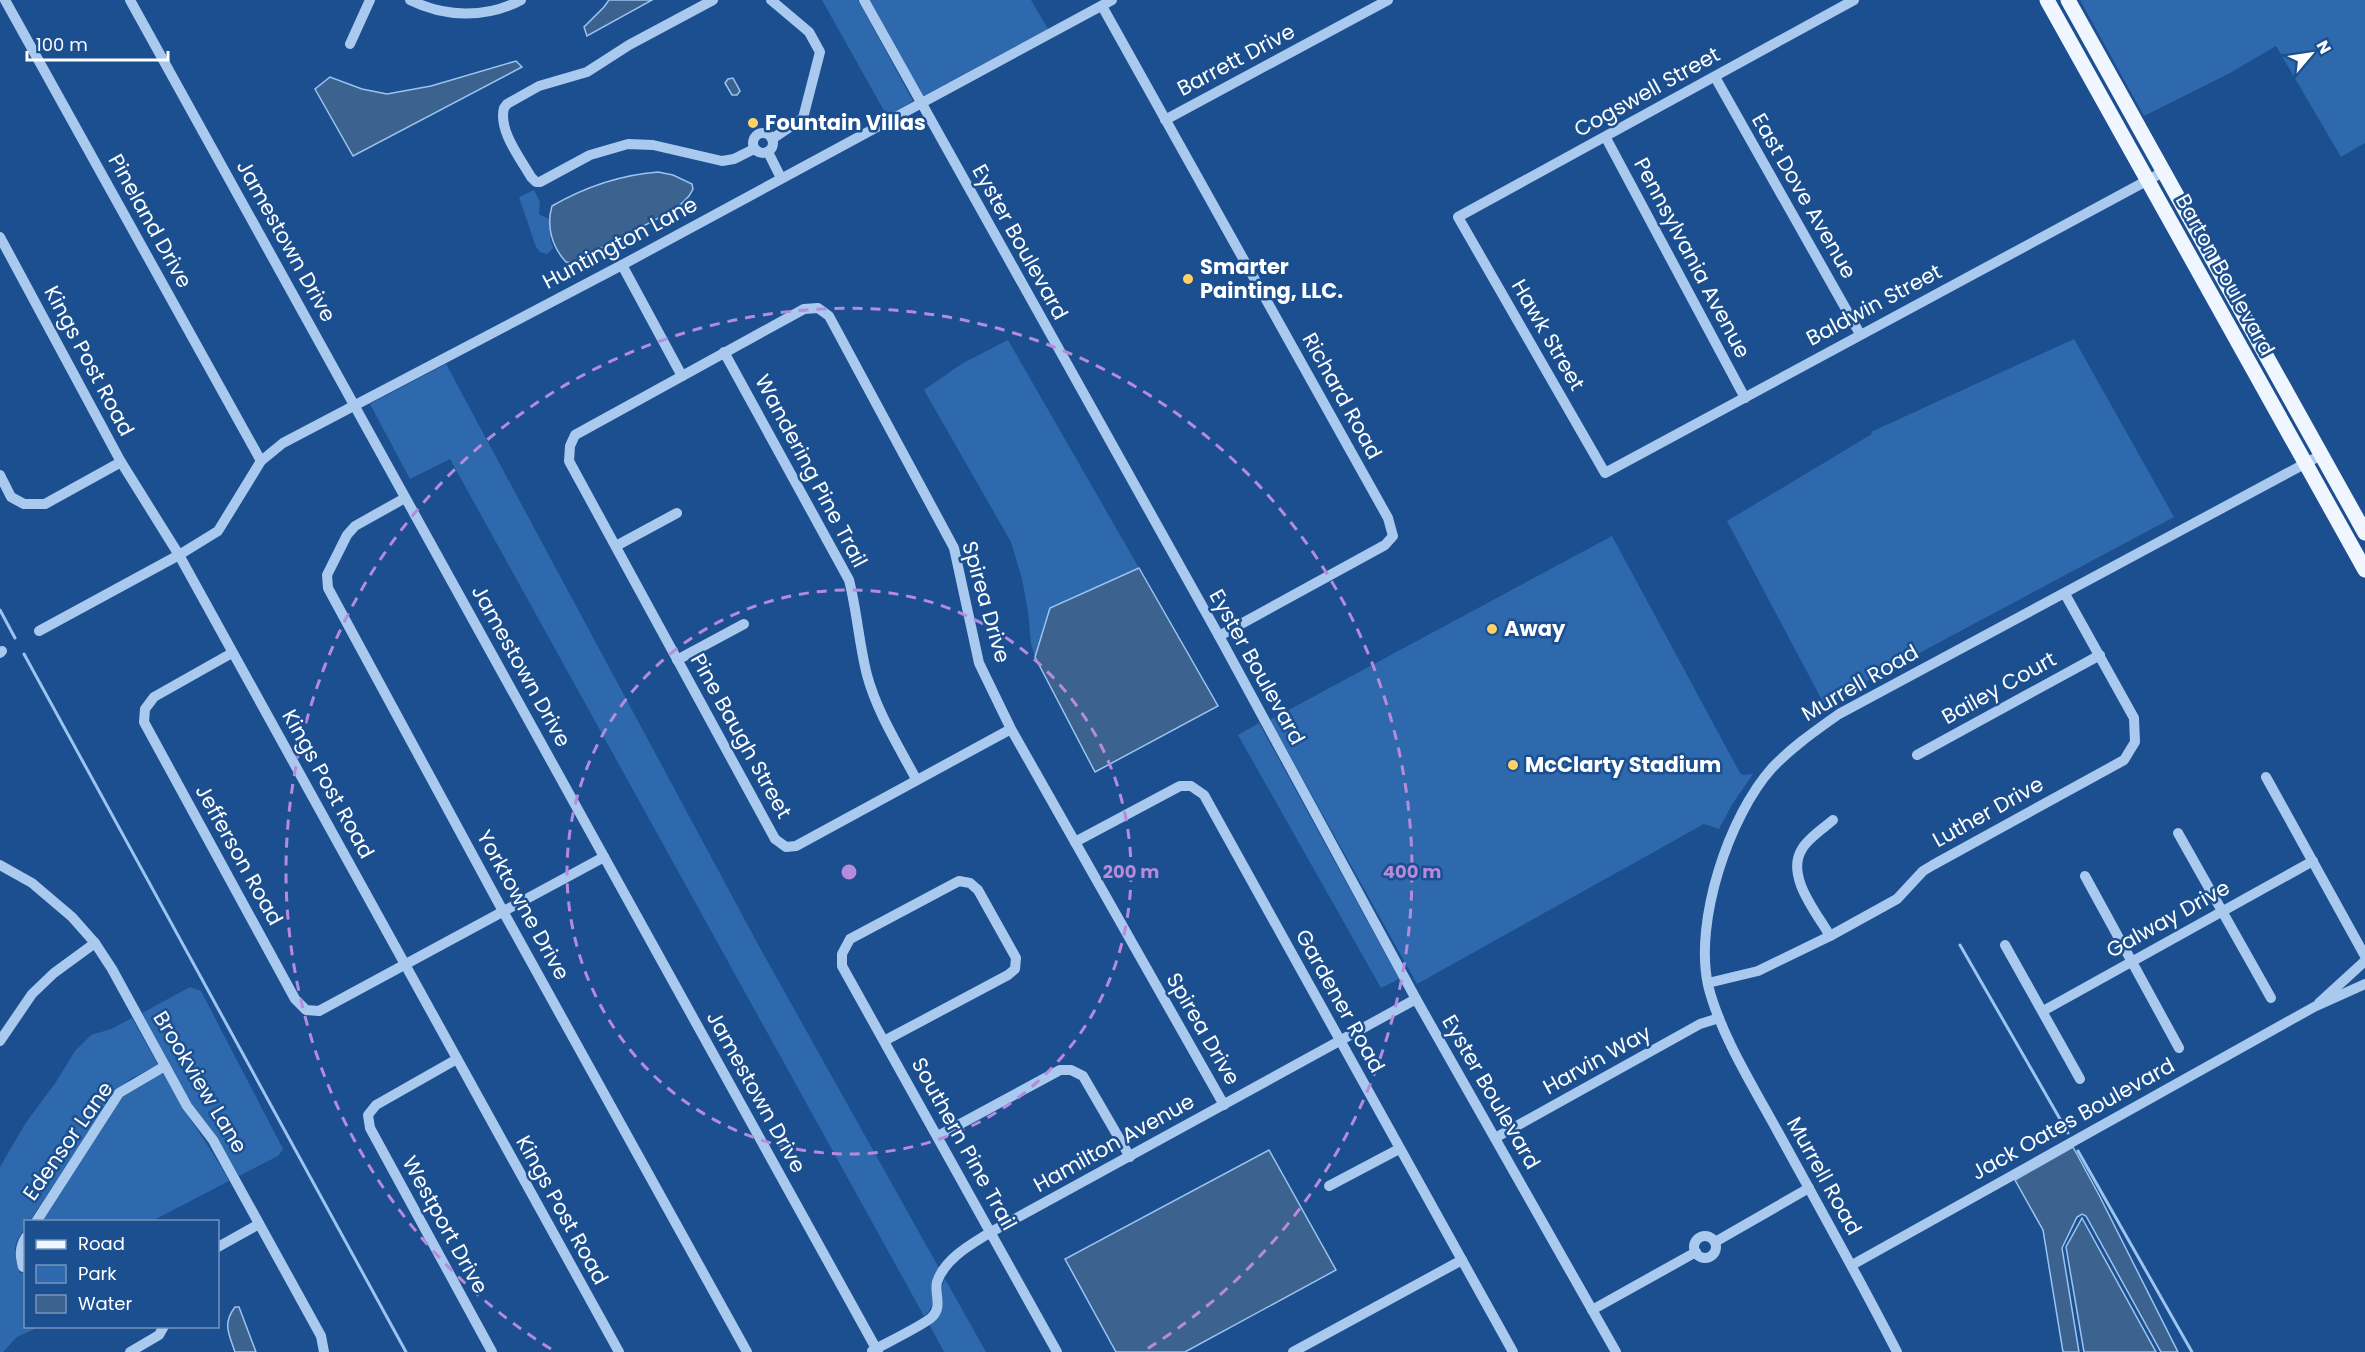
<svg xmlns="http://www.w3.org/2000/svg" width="2365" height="1352" viewBox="0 0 2365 1352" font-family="Poppins,sans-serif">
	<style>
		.green { fill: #2e69ad }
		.water { fill: #3c6290; stroke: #9cc4f0; stroke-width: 1.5 }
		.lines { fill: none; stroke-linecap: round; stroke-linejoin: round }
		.stream { stroke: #9cc4f0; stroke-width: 3 }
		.minor { stroke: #a9c9ee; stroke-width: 10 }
		.major { stroke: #f0f6ff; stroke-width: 15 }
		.ring { fill: none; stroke: #b68bdc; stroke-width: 3; stroke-dasharray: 10 8 }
		.poi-dot { fill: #ffd166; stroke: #1b4f8f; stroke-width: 2 }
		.labels { text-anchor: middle; stroke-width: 5; stroke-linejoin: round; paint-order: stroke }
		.street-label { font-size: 21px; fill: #fff; stroke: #1b4f8f }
		.poi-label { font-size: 21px; font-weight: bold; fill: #fff; stroke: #1b4f8f; text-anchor: start }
		.centre { fill: #b68bdc; stroke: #1b4f8f; stroke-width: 3 }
		.ring-label { font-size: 18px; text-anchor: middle; font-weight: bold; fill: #b68bdc; stroke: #1b4f8f; stroke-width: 5; stroke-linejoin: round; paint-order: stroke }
	</style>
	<rect width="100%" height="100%" fill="#1b4f8f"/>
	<g class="green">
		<path d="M822 0H858L913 101 887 116Z"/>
		<path d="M870 0H1031L1048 29 923 96Z"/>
		<path d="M2080 0H2365V143L2341 157 2276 46 2230 73 2144 116Z"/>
		<path d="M534 190 540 202 539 214 549 219 553 233 550 238 553 248 547 254 540 252 536 247 519 197Z"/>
		<path d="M2074 339 2174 517 1824 704 1727 521 1872 434 1871 432Z"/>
		<path d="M1008 340 1139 568 1050 608 1035 657 1031 644 1028 611 1022 579 1011 542 924 390 963 363Z"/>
		<path d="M446 364 760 948 939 1268C937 1283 937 1307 924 1316L450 459 410 479 370 404Z"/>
		<path d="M1612 536 1740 773 1743 775 1753 774 1733 803 1719 829 1704 824 1417 984 1270 720Z"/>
		<path d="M1259 723 1399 979 1381 988 1238 735Z"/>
		<path d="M190 987 201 991 283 1149 278 1156 239 1176 217 1137 191 1103 142 1013Z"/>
		<path d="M132 1018 158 1065 132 1078 115 1091 30 1221 26 1222C25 1231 19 1235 16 1244 13 1253 17 1264 20 1273L25 1272 26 1326 39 1327 17 1337 3 1352H0V1167L25 1124 56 1082 75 1051 91 1035 111 1029Z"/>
		<path d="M163 1073C183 1111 209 1144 229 1181L152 1221 42 1222 123 1096Z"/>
		<path d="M945 1279 986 1352H944L929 1324C954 1307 935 1295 945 1279Z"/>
	</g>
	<g class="water">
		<path d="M609 0H652L587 36 584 27 604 7Z"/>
		<path d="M516 61 522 67 353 156 315 89 330 77 362 89 387 94 431 86Z"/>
		<path d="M733 78 740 91 737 95H732L725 83 728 79Z"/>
		<path d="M658 172 673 175 692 184 693 189 689 196 676 209 573 263 566 262C552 247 546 226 552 206 585 187 619 175 658 172Z"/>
		<path d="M1139 568 1218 706 1095 772 1035 657 1050 608Z"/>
		<path d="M2073 1147 2099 1195 2178 1352H2161L2086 1216 2082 1214 2077 1217 2062 1248 2079 1352H2063L2043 1230 2015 1180Z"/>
		<path d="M1269 1150 1336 1270 1185 1352H1116L1065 1259Z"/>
		<path d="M2082 1218 2156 1352H2084L2066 1247Z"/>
		<path d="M235 1307H239L256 1352H235C229 1334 222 1324 235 1307Z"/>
	</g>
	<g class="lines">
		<g class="stream">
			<path d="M0 610 15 638"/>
			<path d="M24 654 406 1352"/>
			<path d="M1960 945 2068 1133"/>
			<path d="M2078 1151 2192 1352"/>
		</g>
		<g class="minor">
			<path d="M5 0 261 461"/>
			<path d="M130 0 878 1352"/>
			<path d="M410 0C444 17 486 19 521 0"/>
			<path d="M713 0 629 45 587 72 539 86 507 104 504 108C498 130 520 158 531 177L536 182H540L590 155 628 144 653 145 722 161 734 159 754 149"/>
			<path d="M771 0 809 32 820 52 803 118 772 139"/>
			<path d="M864 0 1219 636 1416 999 1616 1352"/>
			<path d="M1854 0 1458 217 1605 473 2163 172"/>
			<path d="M1102 6 1388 518 1393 536 1385 545 1219 636"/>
			<path d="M350 44 370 0"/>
			<path d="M1715 77 1860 334"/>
			<path d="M1165 120 1388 0"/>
			<circle cx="763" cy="143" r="10"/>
			<path d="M1606 138 1745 398"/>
			<path d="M768 152 781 178"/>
			<path d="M0 237 121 462 179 555 619 1352"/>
			<path d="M622 265 682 376"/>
			<path d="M724 352 849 580C857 611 859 644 867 675 877 712 898 745 916 779"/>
			<path d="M0 475 11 497 24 504H45L121 462"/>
			<path d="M405 498 355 526 347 535 327 575 328 588 504 913 747 1352"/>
			<path d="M616 546 677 513"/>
			<path d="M39 631 179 555 218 531 261 461 283 443 622 265 1112 0"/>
			<path d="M0 653 2 651"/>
			<path d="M232 653 154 697 145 709 144 722 295 999 306 1010 319 1011 604 857"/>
			<path d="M677 660 744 624"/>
			<path d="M1011 729 796 846 786 847 775 839 569 461 570 446 575 435 804 309 818 308 829 316 954 548 979 663 1011 729 1224 1105"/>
			<path d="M1917 755 2100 655"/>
			<path d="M2266 777 2365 956"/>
			<path d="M2178 833 2271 998"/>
			<path d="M1075 842 1180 786H1191L1204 795 1513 1352"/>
			<path d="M0 865 32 883 72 917 95 943 112 969 187 1106 213 1140 321 1336 324 1352"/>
			<path d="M2085 876 2179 1048"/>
			<path d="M1830 936C1817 913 1785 876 1802 849 1808 838 1824 828 1833 820"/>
			<path d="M2005 945 2080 1079"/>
			<path d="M1708 983 1758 971 1830 936 1897 899 1923 871 1933 865 2124 760 2135 742 2134 718 2065 594"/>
			<path d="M2319 1003 2365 961"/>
			<path d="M2043 1011 2313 861"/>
			<path d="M0 1041 32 994 54 973 95 943"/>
			<path d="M884 1041 1008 975 1015 969 1016 958 978 890 970 883 959 881 850 939 842 954V966C913 1095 986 1223 1057 1352"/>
			<path d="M457 1059 376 1105 368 1115 370 1128 492 1352"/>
			<path d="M938 1136 1060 1070H1071L1083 1076 1130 1157"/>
			<path d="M1495 1138 1700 1024 1719 1018"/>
			<path d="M1329 1186 1399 1149"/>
			<path d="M36 1222 119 1093 165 1066"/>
			<circle cx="1705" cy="1247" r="11"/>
			<path d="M1715 1242 1809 1188"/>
			<path d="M218 1247 259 1224"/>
			<path d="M1852 1265 2314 1007 2365 984"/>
			<path d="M23 1267C20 1256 19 1248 26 1237"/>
			<path d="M1592 1310 1696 1252"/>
			<path d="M872 1351C884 1344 924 1325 932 1317 943 1306 934 1294 937 1282 945 1258 972 1244 991 1232L1416 999"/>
			<path d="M130 1352 159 1335 164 1326"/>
			<path d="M1293 1352 1462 1260"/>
			<path d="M1897 1352C1859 1278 1818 1205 1778 1132 1754 1088 1720 1034 1708 985 1694 921 1729 816 1772 768 1792 747 1815 731 1839 714L2321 455"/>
		</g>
		<g class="major">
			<path d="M2047 0 2365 570"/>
			<path d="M2068 0 2365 533"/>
		</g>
	</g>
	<g class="ring">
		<circle cx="849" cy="872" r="282"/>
		<path d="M551 1349A563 563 0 1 1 1147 1349"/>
	</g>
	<g class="poi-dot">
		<circle cx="753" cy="123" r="6"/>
		<circle cx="1188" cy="279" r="6"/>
		<circle cx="1492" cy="629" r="6"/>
		<circle cx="1513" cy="765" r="6"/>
	</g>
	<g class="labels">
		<g class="street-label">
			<text transform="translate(1236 60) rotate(-28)" y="7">Barrett Drive</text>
			<text transform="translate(1647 92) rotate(-29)" y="7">Cogswell Street</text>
			<text transform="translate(1804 196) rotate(60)" y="7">East Dove Avenue</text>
			<text transform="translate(150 221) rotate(61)" y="7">Pineland Drive</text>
			<text transform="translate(286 241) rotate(61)" y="7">Jamestown Drive</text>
			<text transform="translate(1020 242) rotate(61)" y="7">Eyster Boulevard</text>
			<text transform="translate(620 243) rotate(-28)" y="7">Huntington Lane</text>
			<text transform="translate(1692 258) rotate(62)" y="7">Pennsylvania Avenue</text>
			<text transform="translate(2225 275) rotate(61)" y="7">Barton Boulevard</text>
			<text transform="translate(1874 305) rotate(-28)" y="7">Baldwin Street</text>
			<text transform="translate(1548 335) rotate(60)" y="7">Hawk Street</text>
			<text transform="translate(89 361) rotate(62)" y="7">Kings Post Road</text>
			<text transform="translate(1342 396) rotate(61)" y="7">Richard Road</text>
			<text transform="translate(811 471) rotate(62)" y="7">Wandering Pine Trail</text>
			<text transform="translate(986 602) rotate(74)" y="7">Spirea Drive</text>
			<text transform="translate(521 666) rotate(61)" y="7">Jamestown Drive</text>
			<text transform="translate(1257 667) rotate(61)" y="7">Eyster Boulevard</text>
			<text transform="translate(1860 683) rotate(-30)" y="7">Murrell Road</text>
			<text transform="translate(1999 688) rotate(-29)" y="7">Bailey Court</text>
			<text transform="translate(741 736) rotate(61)" y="7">Pine Baugh Street</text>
			<text transform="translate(328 784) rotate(61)" y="7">Kings Post Road</text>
			<text transform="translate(1988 812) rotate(-29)" y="7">Luther Drive</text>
			<text transform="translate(239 855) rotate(61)" y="7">Jefferson Road</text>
			<text transform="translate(523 905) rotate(61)" y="7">Yorktowne Drive</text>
			<text transform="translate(2168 919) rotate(-29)" y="7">Galway Drive</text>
			<text transform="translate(1340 1001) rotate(61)" y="7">Gardener Road</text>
			<text transform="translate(1203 1029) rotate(60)" y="7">Spirea Drive</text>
			<text transform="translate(1597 1060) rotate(-29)" y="7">Harvin Way</text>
			<text transform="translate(200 1082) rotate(59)" y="7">Brookview Lane</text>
			<text transform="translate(756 1092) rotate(61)" y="7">Jamestown Drive</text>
			<text transform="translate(1491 1092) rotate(60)" y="7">Eyster Boulevard</text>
			<text transform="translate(2073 1119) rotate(-29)" y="7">Jack Oates Boulevard</text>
			<text transform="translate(68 1141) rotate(-55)" y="7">Edensor Lane</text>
			<text transform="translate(1114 1143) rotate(-29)" y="7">Hamilton Avenue</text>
			<text transform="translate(964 1144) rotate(61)" y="7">Southern Pine Trail</text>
			<text transform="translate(1824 1176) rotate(61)" y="7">Murrell Road</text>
			<text transform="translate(562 1210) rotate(61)" y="7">Kings Post Road</text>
			<text transform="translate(445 1225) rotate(61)" y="7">Westport Drive</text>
		</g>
		<g class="poi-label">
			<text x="765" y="130">Fountain Villas</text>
			<text x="1200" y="274">Smarter<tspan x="1200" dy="24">Painting, LLC.</tspan></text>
			<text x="1504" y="636">Away</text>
			<text x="1525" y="772">McClarty Stadium</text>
		</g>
	</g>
	<circle cx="849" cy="872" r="9" class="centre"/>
	<g class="ring-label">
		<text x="1131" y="878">200 m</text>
		<text x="1412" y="878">400 m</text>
	</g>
	<rect x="24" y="1220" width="195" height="108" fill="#1b4f8f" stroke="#7695bc" stroke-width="1.5"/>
	<rect x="36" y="1240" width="30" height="9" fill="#f0f6ff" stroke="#7695bc" stroke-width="1.5"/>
	<text x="78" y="1250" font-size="18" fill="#ffffff">Road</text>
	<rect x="36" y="1265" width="30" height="18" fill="#2e69ad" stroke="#7695bc" stroke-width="1.5"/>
	<text x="78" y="1280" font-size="18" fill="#ffffff">Park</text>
	<rect x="36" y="1295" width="30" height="18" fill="#3c6290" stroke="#7695bc" stroke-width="1.5"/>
	<text x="78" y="1310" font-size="18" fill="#ffffff">Water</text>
	<g transform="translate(2311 54) rotate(61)" stroke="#1b4f8f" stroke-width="4.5" paint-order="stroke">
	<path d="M0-4.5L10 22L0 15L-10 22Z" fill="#ffffff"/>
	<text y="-9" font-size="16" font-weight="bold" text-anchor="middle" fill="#ffffff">N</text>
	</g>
	<path d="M27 51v9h141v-9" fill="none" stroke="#ffffff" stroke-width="3"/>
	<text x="36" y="51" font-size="18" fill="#ffffff" stroke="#1b4f8f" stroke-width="4.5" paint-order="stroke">100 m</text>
</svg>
